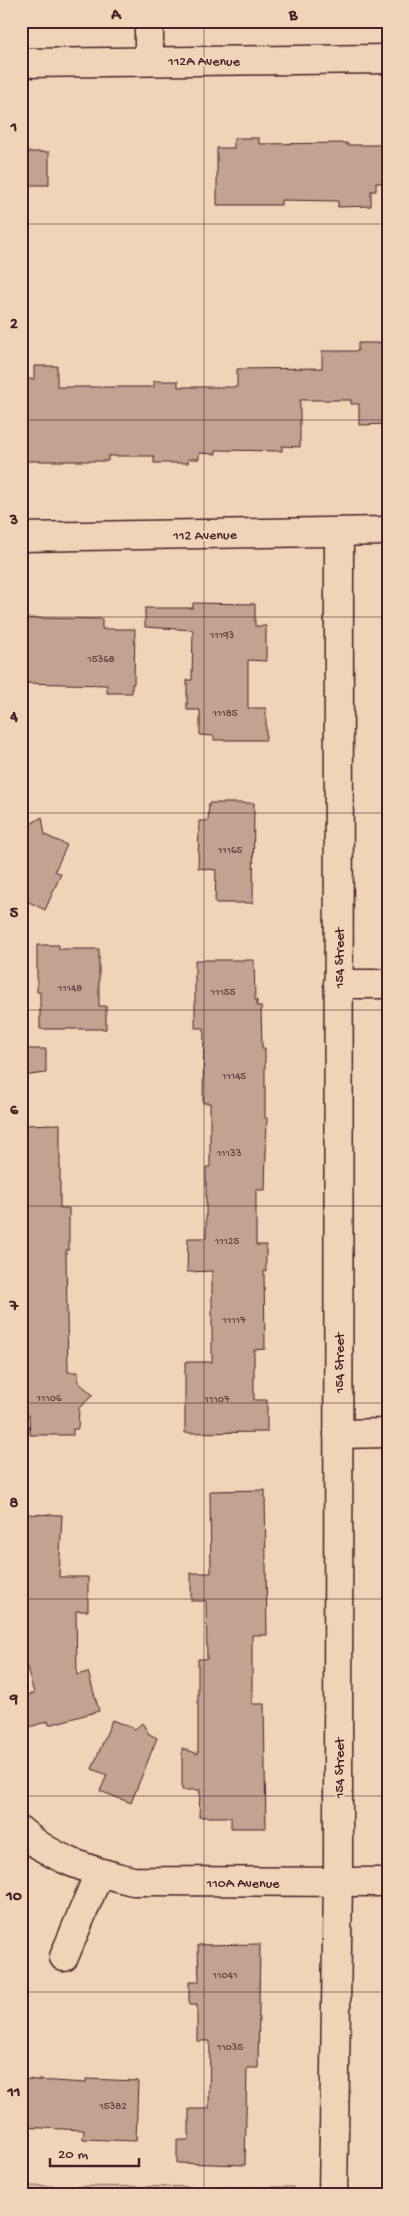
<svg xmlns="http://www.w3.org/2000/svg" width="409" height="2216" viewBox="0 0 409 2216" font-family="'Gochi Hand',sans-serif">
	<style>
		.green { fill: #d5b6a0; stroke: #906a66 }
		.building { fill: #c2a290; stroke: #4a1f2b }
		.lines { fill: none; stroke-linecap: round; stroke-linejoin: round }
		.street-casing { stroke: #4a1f2b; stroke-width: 31 }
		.secondary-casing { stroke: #4a1f2b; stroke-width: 31 }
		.street { stroke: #f0d4b7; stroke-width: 28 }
		.secondary { stroke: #f0d4b7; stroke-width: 28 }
		.grid { fill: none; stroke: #4a1f2b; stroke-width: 1; stroke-opacity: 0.55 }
		.labels { text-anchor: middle; stroke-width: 4; stroke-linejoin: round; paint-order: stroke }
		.number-label { font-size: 11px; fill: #684044 }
		.street-label { font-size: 14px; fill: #4a1f2b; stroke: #f0d4b7 }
		.neatline { fill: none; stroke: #4a1f2b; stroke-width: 2 }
		.grid-label { font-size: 16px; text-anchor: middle; font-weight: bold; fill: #4a1f2b }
	</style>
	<rect width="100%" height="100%" fill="#f0d4b7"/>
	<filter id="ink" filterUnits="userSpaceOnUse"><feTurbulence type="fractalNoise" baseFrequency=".02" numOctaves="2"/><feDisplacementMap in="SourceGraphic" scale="10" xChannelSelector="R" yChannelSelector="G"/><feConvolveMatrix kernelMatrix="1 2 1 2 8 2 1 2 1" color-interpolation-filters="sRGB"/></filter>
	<g filter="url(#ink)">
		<path class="green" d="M21 2186 293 2187V2195H21Z"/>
		<g class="building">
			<path d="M234 138H259V144L347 143V145H388V183H376V191H371V206L338 207V201L281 200V205H217V148H234Z"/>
			<rect x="21" y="152" width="28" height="33"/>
			<path d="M358 343H388V424L359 425V404H351V400H300V447L282 446V451L216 450V454L199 453V459H188V463H154V456H108V461H21V379H34V366H57V387H154V381H178V387H237V369L322 368V351H358Z"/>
			<path d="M193 603 255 604V626H266V661L248 660V708H266V740H214V736L200 735V710H187V680H192L193 630 145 627V608H193Z"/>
			<path d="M21 618 102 619V629H135L134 684H132V693H107V685L21 683Z"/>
			<path d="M209 803H254L253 903H215L216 870 198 868 199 821H208Z"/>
			<path d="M42 817 45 835 67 845 55 871 61 874 45 910 21 898V830Z"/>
			<path d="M37 945H59V949H99V1006H106V1029H40V992H37Z"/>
			<path d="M195 960H254L255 1000H257V1006H261L262 1048H265V1118H267L265 1190H256V1245H266V1271H264L265 1349 254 1350V1400H267V1432L185 1433V1362H212V1271L187 1272 188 1238H206V1167H210V1103H203L204 1028H195Z"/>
			<path d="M21 1049H46V1073L21 1076Z"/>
			<path d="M60 1124V1208H69V1250H66L68 1372H78V1382L93 1395 79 1408 78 1429H73V1435H30L29 1415H21V1369H26V1337L21 1331V1125Z"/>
			<path d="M265 1490 267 1635H252V1704H264L266 1828H231V1817H199L200 1790H182V1748L198 1754V1659H207L206 1601H191V1573H211L210 1491Z"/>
			<path d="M21 1514 62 1515 59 1577H88V1611H76L77 1675 88 1672 99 1711 49 1725 48 1721 30 1727 21 1697 34 1693 24 1657V1614H21Z"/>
			<path d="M112 1720 135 1729 142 1723 149 1734 157 1738 131 1803 100 1791 107 1775 92 1769Z"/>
			<path d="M260 1944 258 2068H247L245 2165 177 2163V2140H189V2109H209L210 2041H197V2005H189V1982H199L198 1945Z"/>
			<path d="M21 2079 86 2083V2079L138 2081 136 2141 83 2139 84 2130 21 2127Z"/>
		</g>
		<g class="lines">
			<defs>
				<g id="street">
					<path d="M149 21V61"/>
					<path d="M21 63 388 59"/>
					<path d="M338 984H388"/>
					<path d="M338 1434 388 1433"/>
					<path d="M21 1831C51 1859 94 1872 133 1881L388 1882"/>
					<path d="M64 1957 99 1873"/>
				</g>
				<g id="secondary">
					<path d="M21 537 388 531"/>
					<path d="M333 2195 338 1882 339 532"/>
				</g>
			</defs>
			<use href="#street" class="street-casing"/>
			<use href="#secondary" class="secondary-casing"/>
			<use href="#street" class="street"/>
			<use href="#secondary" class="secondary"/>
		</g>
	</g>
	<path class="grid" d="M204 21V2195M21 224H388M21 420H388M21 617H388M21 813H388M21 1010H388M21 1206H388M21 1403H388M21 1599H388M21 1796H388M21 1992H388"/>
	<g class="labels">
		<g class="number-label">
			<text x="222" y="638">11193</text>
			<text x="101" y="662">15368</text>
			<text x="225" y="716">11185</text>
			<text x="230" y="853">11165</text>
			<text x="70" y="991">11148</text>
			<text x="223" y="995">11155</text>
			<text x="234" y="1079">11145</text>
			<text x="229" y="1156">11133</text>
			<text x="227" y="1244">11125</text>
			<text x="234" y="1323">11117</text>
			<text x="49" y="1401">11106</text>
			<text x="217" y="1402">11107</text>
			<text x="225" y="1978">11041</text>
			<text x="230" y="2050">11035</text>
			<text x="113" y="2109">15382</text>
		</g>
		<g class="street-label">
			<text x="204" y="65">112A Avenue</text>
			<text transform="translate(205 534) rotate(-1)" y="5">112 Avenue</text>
			<text transform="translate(338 958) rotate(-90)" y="5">154 Street</text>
			<text transform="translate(338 1363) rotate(-90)" y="5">154 Street</text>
			<text transform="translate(338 1768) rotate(-90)" y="5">154 Street</text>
			<text x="243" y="1887">110A Avenue</text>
		</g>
	</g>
	<rect width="409" height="2216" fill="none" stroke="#f0d4b7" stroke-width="55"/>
	<path d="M50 2158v8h89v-8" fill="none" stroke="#4a1f2b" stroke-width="2.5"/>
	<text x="58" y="2158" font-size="15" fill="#4a1f2b" stroke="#f0d4b7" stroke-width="4" paint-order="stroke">20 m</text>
	<rect x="28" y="28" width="354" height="2160" class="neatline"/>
	<g class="grid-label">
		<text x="116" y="19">A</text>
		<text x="293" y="19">B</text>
		<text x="14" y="131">1</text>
		<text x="14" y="328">2</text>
		<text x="14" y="524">3</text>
		<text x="14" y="721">4</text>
		<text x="14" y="917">5</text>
		<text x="14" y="1114">6</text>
		<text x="14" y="1310">7</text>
		<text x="14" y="1507">8</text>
		<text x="14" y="1703">9</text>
		<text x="14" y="1900">10</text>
		<text x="14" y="2096">11</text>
	</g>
</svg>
